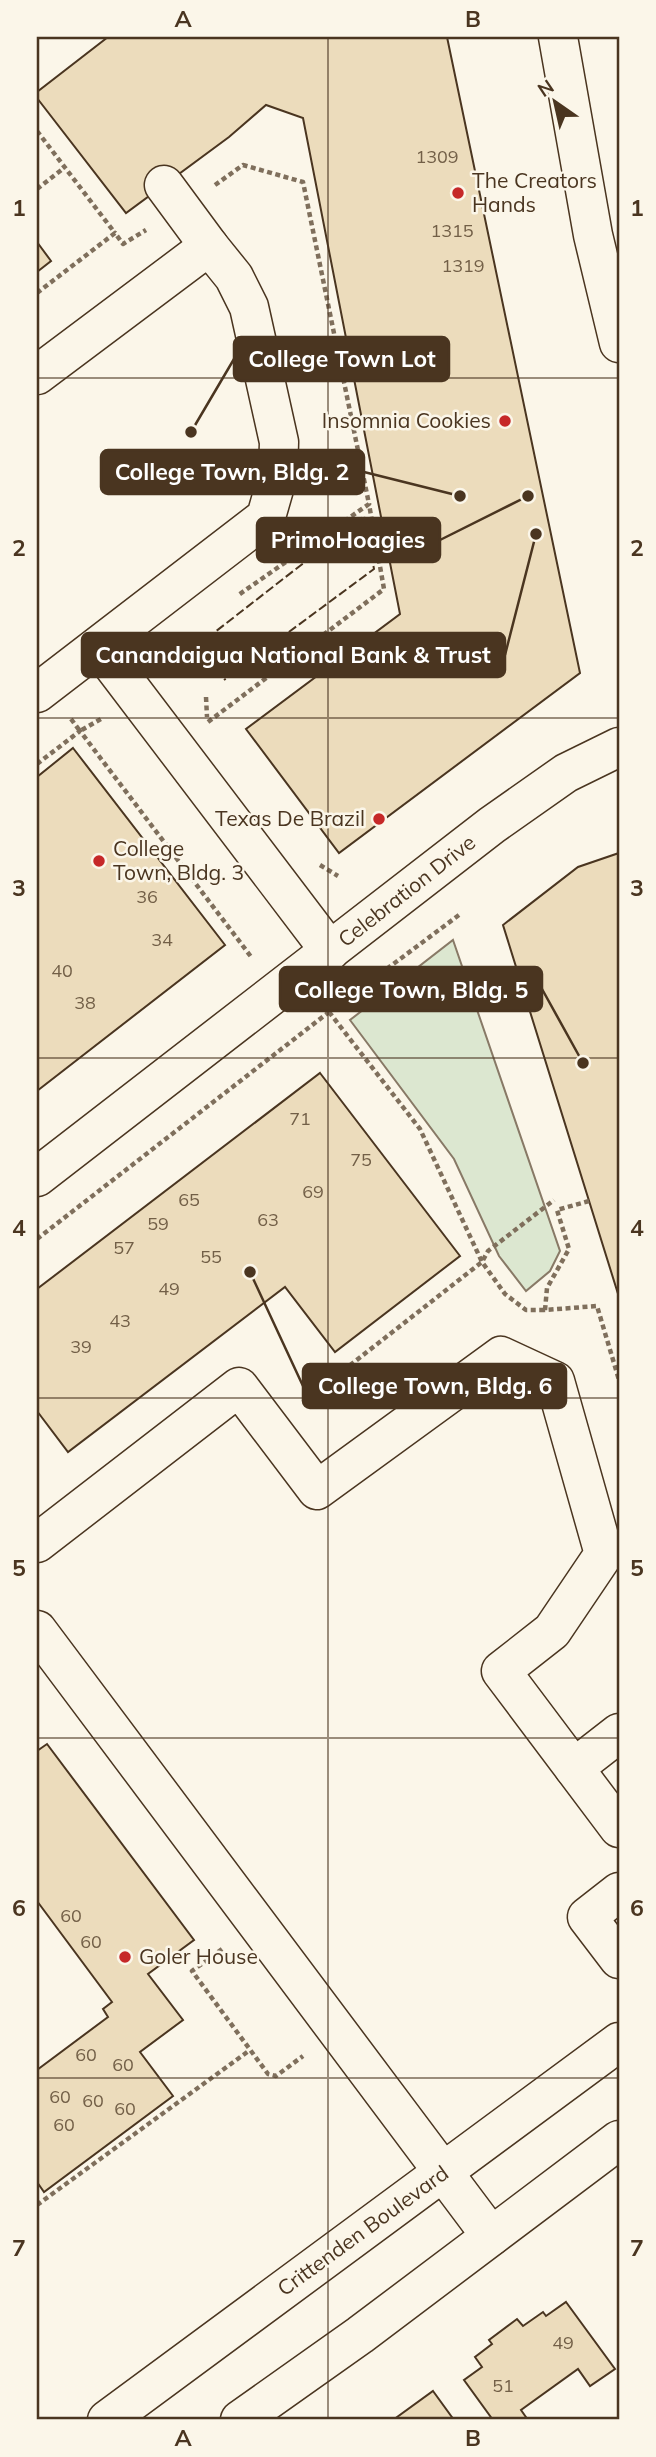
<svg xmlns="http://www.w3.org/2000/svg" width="656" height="2457" viewBox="0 0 656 2457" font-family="Mulish,sans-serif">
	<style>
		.green { fill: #dce7d0; stroke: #887966; stroke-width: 2 }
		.building { fill: #ecdcbc; stroke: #4a3520; stroke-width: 2 }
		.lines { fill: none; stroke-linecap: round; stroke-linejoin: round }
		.minor-casing { stroke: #4a3520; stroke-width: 41 }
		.major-casing { stroke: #4a3520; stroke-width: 41 }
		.path { stroke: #7f6f5c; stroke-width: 4.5; stroke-dasharray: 5 3.5; stroke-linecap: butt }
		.minor { stroke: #fbf6e9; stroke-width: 38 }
		.major { stroke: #fbf6e9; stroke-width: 38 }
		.fence { stroke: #4a3520; stroke-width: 2; stroke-dasharray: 9 3.5; stroke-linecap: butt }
		.grid { fill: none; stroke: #4a3520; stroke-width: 2; stroke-opacity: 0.55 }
		.poi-dot { fill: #c62828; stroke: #fbf6e9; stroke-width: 2.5 }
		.labels { text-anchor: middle; stroke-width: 5; stroke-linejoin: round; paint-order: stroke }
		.number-label { font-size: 18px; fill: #725f47 }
		.poi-label { font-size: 21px; fill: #4a3520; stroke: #fbf6e9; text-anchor: start }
		.street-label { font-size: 21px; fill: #4a3520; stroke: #fbf6e9 }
		.leader { fill: none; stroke: #4a3520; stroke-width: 2.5 }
		.callout-dot { fill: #4a3520; stroke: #fbf6e9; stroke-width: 2.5 }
		.callout { fill: #4a3520; stroke: #4a3520; stroke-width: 2.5 }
		.callout-label { font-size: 23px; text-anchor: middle; font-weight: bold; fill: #fff }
		.neatline { fill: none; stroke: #4a3520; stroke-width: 2.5 }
		.grid-label { font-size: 23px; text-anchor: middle; font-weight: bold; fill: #4a3520 }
	</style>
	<rect width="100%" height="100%" fill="#fbf6e9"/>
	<path class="green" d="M453 940 560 1251 550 1271 526 1291 499 1256 454 1159 350 1020Z"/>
	<g class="building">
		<path d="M108 37H447L580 673 339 853 246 729 400 614 303 118 266 105 229 137 126 213 37 98V92Z"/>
		<path d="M37 242 51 261 37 272Z"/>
		<path d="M73 748 225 945 37 1091V777Z"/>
		<path d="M619 853V1297L503 925 578 867Z"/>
		<path d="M320 1073 460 1256 335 1352 285 1287 68 1452 37 1411V1289Z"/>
		<path d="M47 1744 194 1940 148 1974 183 2020 140 2052 173 2096 44 2192 37 2182V2070L108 2017 103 2009 112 2002 37 1901V1751Z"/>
		<path d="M566 2302 615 2369 590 2386 578 2369 521 2410 528 2420H493L464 2380 482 2367 475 2357 492 2344 489 2340 517 2319 523 2326 543 2312 546 2316Z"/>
		<path d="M433 2391 454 2420H393Z"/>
	</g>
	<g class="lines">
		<defs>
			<g id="minor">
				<path d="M164 185 209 246"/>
				<path d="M37 375 209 246 234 277 249 307 279 442 278 475 266 517 37 693"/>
				<path d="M99 647 330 951"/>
				<path d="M37 1177 492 825 566 773 619 747"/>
				<path d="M37 1543 239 1387 317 1490 501 1356 555 1381 604 1554 552 1631 501 1671 619 1828"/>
				<path d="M37 1630 491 2236"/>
				<path d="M574 1768 619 1733"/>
				<path d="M619 1892 587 1917 619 1959"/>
				<path d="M107 2420 619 2042"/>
				<path d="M240 2420 360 2335 619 2140"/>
			</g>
			<path id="major" d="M558 37 593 235 619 343"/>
		</defs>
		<use href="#minor" class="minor-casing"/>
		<use href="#major" class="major-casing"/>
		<g class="path">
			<path d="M37 37H38"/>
			<path d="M37 131 115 233"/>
			<path d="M215 185 243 165 303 182 369 504 237 596"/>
			<path d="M37 189 64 168"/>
			<path d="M37 293 115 233 123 244 146 230"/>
			<path d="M167 647 176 659"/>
			<path d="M206 697 207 717"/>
			<path d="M71 719 80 731 101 719"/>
			<path d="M208 722 384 589 369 504"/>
			<path d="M37 764 80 731 252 958"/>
			<path d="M320 865 338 876"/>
			<path d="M329 1012 420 1129 482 1262 505 1294 526 1310H545"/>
			<path d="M589 1201 557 1210 569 1249 547 1288 545 1310 597 1306 619 1380"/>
			<path d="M37 1239 329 1012 459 915"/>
			<path d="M303 1402 482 1262 488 1251 554 1200"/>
			<path d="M222 1949 192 1971 268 2074 276 2076 303 2056"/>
			<path d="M37 2205 250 2050"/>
		</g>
		<use href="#minor" class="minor"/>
		<use href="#major" class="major"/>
		<path class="fence" d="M197 646 364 516 374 569 224 680"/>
	</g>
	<path class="grid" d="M328 37V2420M37 378H619M37 718H619M37 1058H619M37 1398H619M37 1738H619M37 2078H619"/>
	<g class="poi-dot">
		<circle cx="458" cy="193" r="7"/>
		<circle cx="505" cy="421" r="7"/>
		<circle cx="379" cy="819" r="7"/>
		<circle cx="99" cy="861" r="7"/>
		<circle cx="125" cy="1957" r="7"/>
	</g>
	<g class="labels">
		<g class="number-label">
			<text x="437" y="163">1309</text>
			<text x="452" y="237">1315</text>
			<text x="463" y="272">1319</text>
			<text x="147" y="903">36</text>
			<text x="162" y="946">34</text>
			<text x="62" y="977">40</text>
			<text x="85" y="1009">38</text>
			<text x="300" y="1125">71</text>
			<text x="361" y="1166">75</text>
			<text x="313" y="1198">69</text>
			<text x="189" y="1206">65</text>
			<text x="268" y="1226">63</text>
			<text x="158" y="1230">59</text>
			<text x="124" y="1254">57</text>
			<text x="211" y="1263">55</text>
			<text x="169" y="1295">49</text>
			<text x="120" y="1327">43</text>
			<text x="81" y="1353">39</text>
			<text x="71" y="1922">60</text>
			<text x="91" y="1948">60</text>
			<text x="86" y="2061">60</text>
			<text x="123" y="2071">60</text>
			<text x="60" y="2103">60</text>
			<text x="93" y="2107">60</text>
			<text x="125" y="2115">60</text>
			<text x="64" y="2131">60</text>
			<text x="563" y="2349">49</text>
			<text x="503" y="2392">51</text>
		</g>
		<g class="poi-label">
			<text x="472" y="188">The Creators<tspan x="472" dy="24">Hands</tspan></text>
			<text x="491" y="428" text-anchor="end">Insomnia Cookies</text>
			<text x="365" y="826" text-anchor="end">Texas De Brazil</text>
			<text x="113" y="856">College<tspan x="113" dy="24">Town, Bldg. 3</tspan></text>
			<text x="139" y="1964">Goler House</text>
		</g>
		<g class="street-label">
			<text transform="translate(407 891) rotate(-38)" y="7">Celebration Drive</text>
			<text transform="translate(363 2231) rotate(-36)" y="7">Crittenden Boulevard</text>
		</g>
	</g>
	<path class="leader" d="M191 432L234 359M460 496L364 472M528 496L440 540M536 534L505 655M583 1063L542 989M250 1272L303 1386"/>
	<g class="callout-dot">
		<circle cx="191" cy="432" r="7"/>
		<circle cx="460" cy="496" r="7"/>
		<circle cx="528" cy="496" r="7"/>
		<circle cx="536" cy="534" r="7"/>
		<circle cx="583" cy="1063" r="7"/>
		<circle cx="250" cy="1272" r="7"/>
	</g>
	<g class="callout">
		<rect x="234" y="337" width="215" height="44" rx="7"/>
		<rect x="101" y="450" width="263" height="44" rx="7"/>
		<rect x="257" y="518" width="183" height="44" rx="7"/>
		<rect x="82" y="633" width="423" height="44" rx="7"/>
		<rect x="280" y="967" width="262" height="44" rx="7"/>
		<rect x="303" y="1364" width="263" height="44" rx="7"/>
	</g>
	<g class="callout-label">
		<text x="342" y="367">College Town Lot</text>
		<text x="232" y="480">College Town, Bldg. 2</text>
		<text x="348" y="548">PrimoHoagies</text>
		<text x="293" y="663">Canandaigua National Bank &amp; Trust</text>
		<text x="411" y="998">College Town, Bldg. 5</text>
		<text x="435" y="1394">College Town, Bldg. 6</text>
	</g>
	<rect width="656" height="2457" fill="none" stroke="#fbf6e9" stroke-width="77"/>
	<g transform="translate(555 102) rotate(326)" stroke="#fbf6e9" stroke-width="5" paint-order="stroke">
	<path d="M0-5L12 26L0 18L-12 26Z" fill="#4a3520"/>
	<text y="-10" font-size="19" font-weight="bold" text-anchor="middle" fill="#4a3520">N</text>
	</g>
	<rect x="38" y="38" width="580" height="2380" class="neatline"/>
	<g class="grid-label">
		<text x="183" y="27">A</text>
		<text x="473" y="27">B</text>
		<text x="19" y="216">1</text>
		<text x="637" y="216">1</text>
		<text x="19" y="556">2</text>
		<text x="637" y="556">2</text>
		<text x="19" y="896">3</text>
		<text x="637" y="896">3</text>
		<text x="19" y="1236">4</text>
		<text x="637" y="1236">4</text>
		<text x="19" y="1576">5</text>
		<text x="637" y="1576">5</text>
		<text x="19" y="1916">6</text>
		<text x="637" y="1916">6</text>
		<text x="19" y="2256">7</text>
		<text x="637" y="2256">7</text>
		<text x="183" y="2446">A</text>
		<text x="473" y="2446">B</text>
	</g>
</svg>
